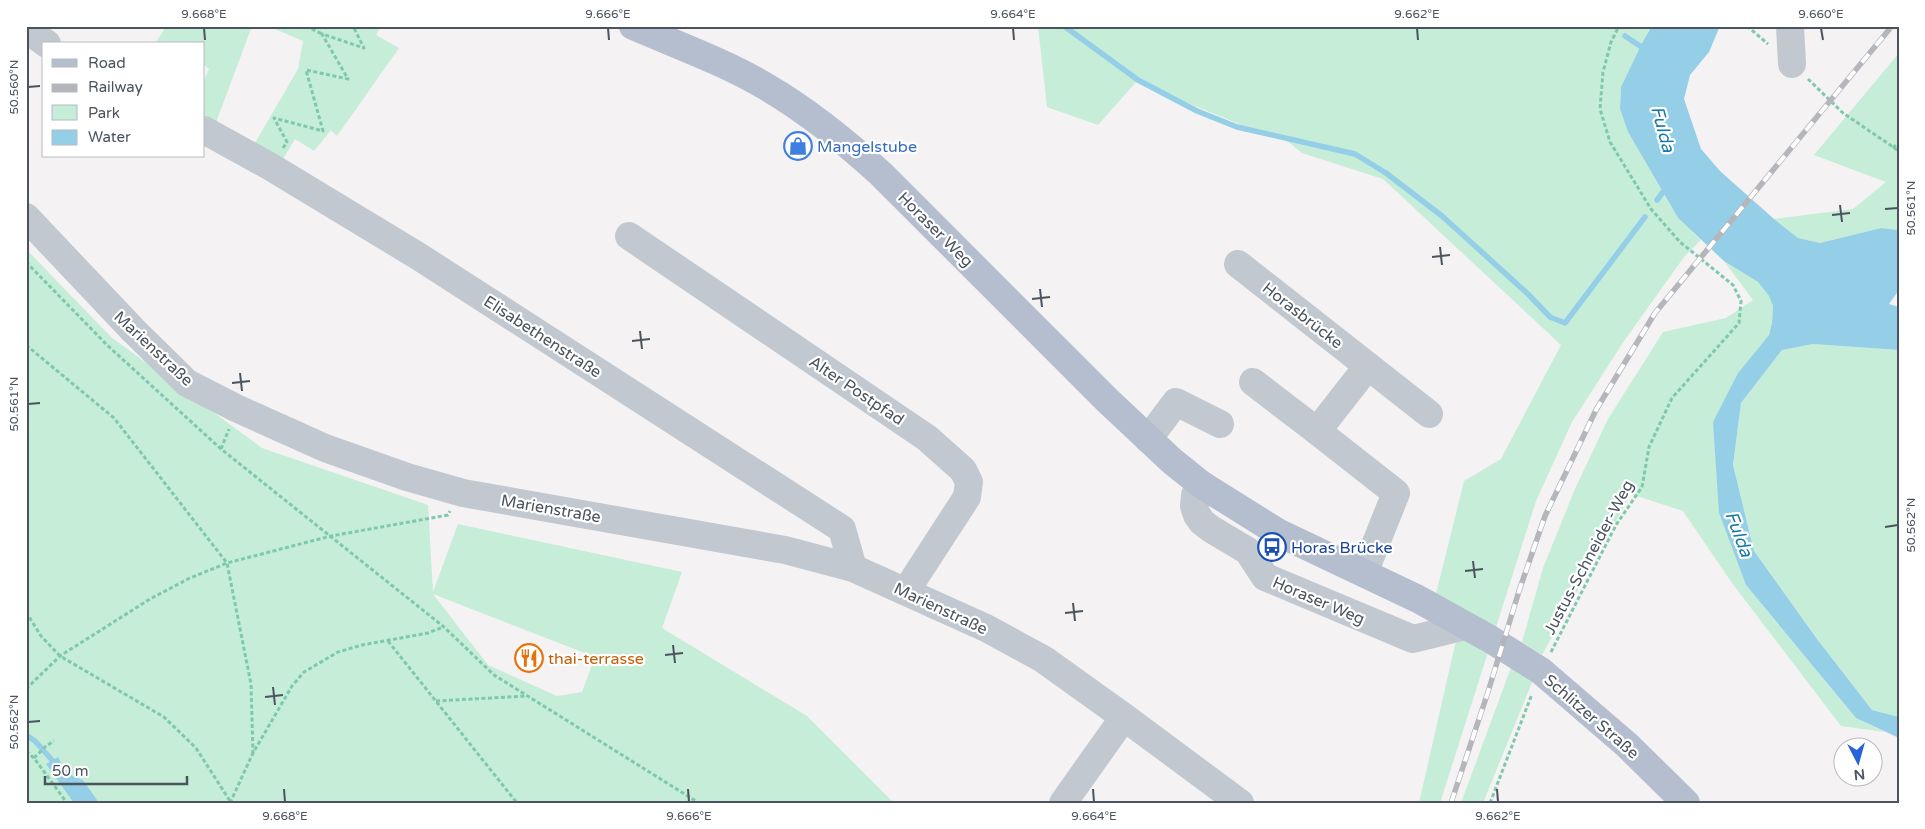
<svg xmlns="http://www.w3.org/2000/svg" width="1925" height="829" viewBox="0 0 1925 829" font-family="'Varela Round',sans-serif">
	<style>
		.green { fill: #c5edd8; fill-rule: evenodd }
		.water { fill: #95cee7 }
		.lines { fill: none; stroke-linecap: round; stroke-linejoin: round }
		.stream { stroke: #95cee7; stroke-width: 5.5 }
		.path { stroke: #7ec9ac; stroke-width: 3; stroke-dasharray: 4 2.5; stroke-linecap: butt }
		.minor { stroke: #c1c8cf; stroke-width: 28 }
		.major { stroke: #b4bece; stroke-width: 28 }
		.rail-casing { stroke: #b4b6bb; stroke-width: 5.5 }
		.rail { stroke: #fff; stroke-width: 4; stroke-dasharray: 11; stroke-linecap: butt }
		.ticks { fill: none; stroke: #4b535e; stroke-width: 2 }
		.labels { text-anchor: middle; stroke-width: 4.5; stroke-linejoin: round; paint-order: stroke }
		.shop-label { font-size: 16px; fill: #366cbe; stroke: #fff; text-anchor: start }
		.street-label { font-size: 16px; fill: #4b535e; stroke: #fff }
		.transit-label { font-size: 16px; fill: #164399; stroke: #fff; text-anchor: start }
		.food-label { font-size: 16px; fill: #c56008; stroke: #fff; text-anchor: start }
		.water-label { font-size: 18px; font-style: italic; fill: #1679a6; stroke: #fff }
		.neatline { fill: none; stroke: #4b535e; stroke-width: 2 }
		.ticks-label { font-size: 12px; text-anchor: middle; fill: #4b535e }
	</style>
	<rect width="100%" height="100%" fill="#f4f2f2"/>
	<g class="green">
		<path d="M166 26H252L215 125 204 120V80L209 69 204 65V44H155Z"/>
		<path d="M268 26H381L376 35 399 48 337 136 331 130 314 151 295 139 283 159 255 143 298 69 303 41Z"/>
		<path d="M1038 26H1652L1642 43 1621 87 1620 109 1628 132 1669 203 1678 218 1701 240 1684 257 1624 341 1572 422 1536 501 1496 627 1436 594 1464 481 1501 459 1561 345 1383 179 1302 153 1281 136 1244 126 1136 82 1098 125 1047 107Z"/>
		<path d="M1899 53V230L1881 228 1820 243 1798 238 1774 219 1853 209 1886 182 1814 155Z"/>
		<path d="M26 249 111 337 262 448 428 505 433 592 458 524 682 572 662 628 807 716 894 803H26ZM433 594 595 657 582 692 557 696 488 665Z"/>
		<path d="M1724 261 1758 282 1769 296 1773 306 1772 323 1769 335 1738 373 1719 513 1746 585 1856 718 1885 732 1841 726 1732 583 1683 511 1631 494 1542 655 1522 642 1543 568 1575 489 1608 419 1663 332 1726 318 1753 300Z"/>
		<path d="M1813 344 1899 350V717L1872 710 1817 639 1754 551 1733 465 1741 403 1782 350Z"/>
		<path d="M1461 636 1488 652 1440 803H1419L1455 645Z"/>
		<path d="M1513 662 1535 675 1483 803H1461Z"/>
	</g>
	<g class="water">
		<path d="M1652 26H1720L1709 52 1690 75 1684 99 1701 149 1720 171 1774 219 1798 238 1820 243 1881 228 1899 230V290L1889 304 1899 307V350L1813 344 1782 350 1741 403 1733 465 1754 551 1817 639 1872 710 1899 717V738L1856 718 1746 585 1719 513 1713 422 1738 373 1769 335 1772 323 1773 306 1769 296 1758 282 1724 261 1678 218 1628 132 1620 109 1621 87 1642 43Z"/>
		<path d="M58 757 65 770 74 777 83 780 97 800V803H74L46 764Z"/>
	</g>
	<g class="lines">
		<g class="stream">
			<path d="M1064 26 1138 80 1197 111 1237 127 1355 154 1386 173 1442 216 1528 294 1550 317 1565 323 1645 217"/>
			<path d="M1625 36 1646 50"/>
			<path d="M1657 200 1666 188"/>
			<path d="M26 735 35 741 52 760"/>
		</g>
		<g class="path">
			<path d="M306 26 322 34"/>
			<path d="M1747 26 1768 44"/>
			<path d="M1808 79 1843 113 1899 151"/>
			<path d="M283 148 287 142 274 118 323 131 306 70 348 79 322 34 364 48 353 26"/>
			<path d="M1893 148 1899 142"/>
			<path d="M26 262 107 345 221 449 444 627 494 675 699 803"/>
			<path d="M26 345 114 418 227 563 251 684 253 753"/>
			<path d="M221 449 229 429"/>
			<path d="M26 612 41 636 60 656 164 717 196 748 230 801"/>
			<path d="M388 641 517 803"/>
			<path d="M1551 652 1616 525 1642 487 1649 447 1672 398 1739 323 1741 301 1733 285 1680 242 1651 209 1610 142 1600 109 1603 72 1611 42 1619 26"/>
			<path d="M26 689 60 656 150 599 190 578 227 563 331 536 448 515 450 511"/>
			<path d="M436 701 527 696"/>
			<path d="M26 751 34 758 67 803"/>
			<path d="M34 758 46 746 54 741"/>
			<path d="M230 803 253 753 292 686 304 672 338 652 362 645 428 633 443 627"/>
			<path d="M1490 803 1532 694"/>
		</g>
		<g class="minor">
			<path d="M1790 26 1792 64"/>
			<path d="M26 29 47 44"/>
			<path d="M204 130 271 167 418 256 842 529 853 568"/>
			<path d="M26 217 133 330 187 383 236 408 325 448 407 477 463 493 785 550 853 568 986 628 1043 659 1124 717 1240 803"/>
			<path d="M629 236 927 438 963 470 969 482 967 497 906 591"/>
			<path d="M1238 264 1429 414"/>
			<path d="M1253 382 1317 431"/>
			<path d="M1148 439 1176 402 1220 424"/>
			<path d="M1202 485 1195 495 1194 506 1197 515 1202 522 1211 529 1248 551 1265 577 1413 639 1466 626"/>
			<path d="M1364 573 1396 493 1317 431 1368 366"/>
			<path d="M1063 803 1124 717"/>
		</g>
		<path class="major" d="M633 26C677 45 724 62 765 86 808 111 845 141 881 174L1107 400 1172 461 1202 485 1279 533 1418 599 1490 639 1541 671 1627 745 1686 803"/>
		<defs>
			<path id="rail" d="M1451 803 1488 692 1519 591 1545 516 1596 410 1655 313 1892 26"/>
		</defs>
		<use href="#rail" class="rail-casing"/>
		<use href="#rail" class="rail"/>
	</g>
	<path class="ticks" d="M204 28 205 40M608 28 609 40M1013 28 1014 40M1417 28 1418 40M1821 28 1823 40M28 87 40 86M1840 205 1842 222M1885 209 1898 208M1832 215 1850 213M1440 247 1442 265M1432 257 1450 255M1040 289 1042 307M1032 299 1050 297M640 331 642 349M632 341 650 339M240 373 242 391M232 383 250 381M28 404 40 403M1885 527 1898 525M1473 561 1475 578M1465 571 1483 569M1073 603 1075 621M1065 613 1083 611M673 645 675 663M665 655 683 653M273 687 275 705M265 697 283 695M28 722 40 721M284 789 285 802M688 789 689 802M1093 789 1094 802M1497 789 1498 802"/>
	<defs>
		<symbol id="shop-ring" viewBox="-11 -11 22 22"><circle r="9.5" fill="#fff" stroke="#3f7fe0" stroke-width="1.5"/><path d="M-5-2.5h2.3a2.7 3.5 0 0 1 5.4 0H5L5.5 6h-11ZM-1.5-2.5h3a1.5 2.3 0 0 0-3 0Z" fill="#3f7fe0"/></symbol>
		<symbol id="bus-ring" viewBox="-11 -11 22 22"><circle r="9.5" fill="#fff" stroke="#1a4fb4" stroke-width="1.5"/><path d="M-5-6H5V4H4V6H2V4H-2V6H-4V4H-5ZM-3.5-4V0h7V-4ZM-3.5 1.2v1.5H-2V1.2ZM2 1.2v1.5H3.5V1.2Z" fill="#1a4fb4"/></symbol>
		<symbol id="restaurant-ring" viewBox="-11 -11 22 22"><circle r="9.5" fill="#fff" stroke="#e8710a" stroke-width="1.5"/><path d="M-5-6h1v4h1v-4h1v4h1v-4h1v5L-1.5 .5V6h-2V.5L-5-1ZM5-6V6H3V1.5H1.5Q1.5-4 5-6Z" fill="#e8710a"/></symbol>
	</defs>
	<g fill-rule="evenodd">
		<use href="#shop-ring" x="782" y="130" width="32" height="32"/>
		<use href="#bus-ring" x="1256" y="531" width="32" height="32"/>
		<use href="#restaurant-ring" x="513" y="642" width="32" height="32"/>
	</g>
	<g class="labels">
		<g class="shop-label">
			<text x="817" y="152">Mangelstube</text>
		</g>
		<g class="street-label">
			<text transform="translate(936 229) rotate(45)" y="6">Horaser Weg</text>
			<text transform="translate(1303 315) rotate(38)" y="6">Horasbrücke</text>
			<text transform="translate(543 336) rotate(33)" y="6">Elisabethenstraße</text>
			<text transform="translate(154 348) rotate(43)" y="6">Marienstraße</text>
			<text transform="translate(857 390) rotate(34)" y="6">Alter Postpfad</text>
			<text transform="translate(551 508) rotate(10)" y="6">Marienstraße</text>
			<text transform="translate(1588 557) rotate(-62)" y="6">Justus-Schneider-Weg</text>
			<text transform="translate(1319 600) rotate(23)" y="6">Horaser Weg</text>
			<text transform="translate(941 608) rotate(25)" y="6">Marienstraße</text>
			<text transform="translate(1592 716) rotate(41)" y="6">Schlitzer Straße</text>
		</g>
		<g class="transit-label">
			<text x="1291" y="553">Horas Brücke</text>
		</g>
		<g class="food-label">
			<text x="548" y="664">thai-terrasse</text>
		</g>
		<g class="water-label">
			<text transform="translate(1663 129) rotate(75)" y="6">Fulda</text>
			<text transform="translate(1739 534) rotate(69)" y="6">Fulda</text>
		</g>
	</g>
	<rect width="1925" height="829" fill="none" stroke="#ffffff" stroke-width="55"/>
	<rect x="42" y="42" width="162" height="115" fill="#ffffff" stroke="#b7babf"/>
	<rect x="52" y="59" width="25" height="8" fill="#b4bece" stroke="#b7babf"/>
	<text x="88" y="68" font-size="15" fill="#4b535e">Road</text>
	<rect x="52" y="84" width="25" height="8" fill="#b4b6bb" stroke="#b7babf"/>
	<text x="88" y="92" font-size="15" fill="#4b535e">Railway</text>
	<rect x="52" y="105" width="25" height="15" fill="#c5edd8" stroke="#b7babf"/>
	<text x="88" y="118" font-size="15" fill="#4b535e">Park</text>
	<rect x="52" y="130" width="25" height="15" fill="#95cee7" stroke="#b7babf"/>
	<text x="88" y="142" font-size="15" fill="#4b535e">Water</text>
	<g transform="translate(1858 762) rotate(174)"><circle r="24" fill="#ffffff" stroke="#b7babf"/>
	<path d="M0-4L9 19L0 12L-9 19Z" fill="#2663d9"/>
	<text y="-8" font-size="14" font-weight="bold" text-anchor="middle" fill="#4b535e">N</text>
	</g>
	<path d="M45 776v8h142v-8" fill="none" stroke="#4b535e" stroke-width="2.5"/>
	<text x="52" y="776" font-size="15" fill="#4b535e" stroke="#ffffff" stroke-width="4" paint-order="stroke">50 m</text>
	<rect x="28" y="28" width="1870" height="774" class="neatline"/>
	<g class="ticks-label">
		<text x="204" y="18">9.668°E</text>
		<text x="608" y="18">9.666°E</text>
		<text x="1013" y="18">9.664°E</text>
		<text x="1417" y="18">9.662°E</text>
		<text x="1821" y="18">9.660°E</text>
		<text transform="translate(14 87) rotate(-90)" y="4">50.560°N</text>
		<text transform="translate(1911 208) rotate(-90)" y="4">50.561°N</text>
		<text transform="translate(14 404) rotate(-90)" y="4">50.561°N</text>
		<text transform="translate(1911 525) rotate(-90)" y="4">50.562°N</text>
		<text transform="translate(14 722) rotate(-90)" y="4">50.562°N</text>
		<text x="285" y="820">9.668°E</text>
		<text x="689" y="820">9.666°E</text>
		<text x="1094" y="820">9.664°E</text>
		<text x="1498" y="820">9.662°E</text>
	</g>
</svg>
